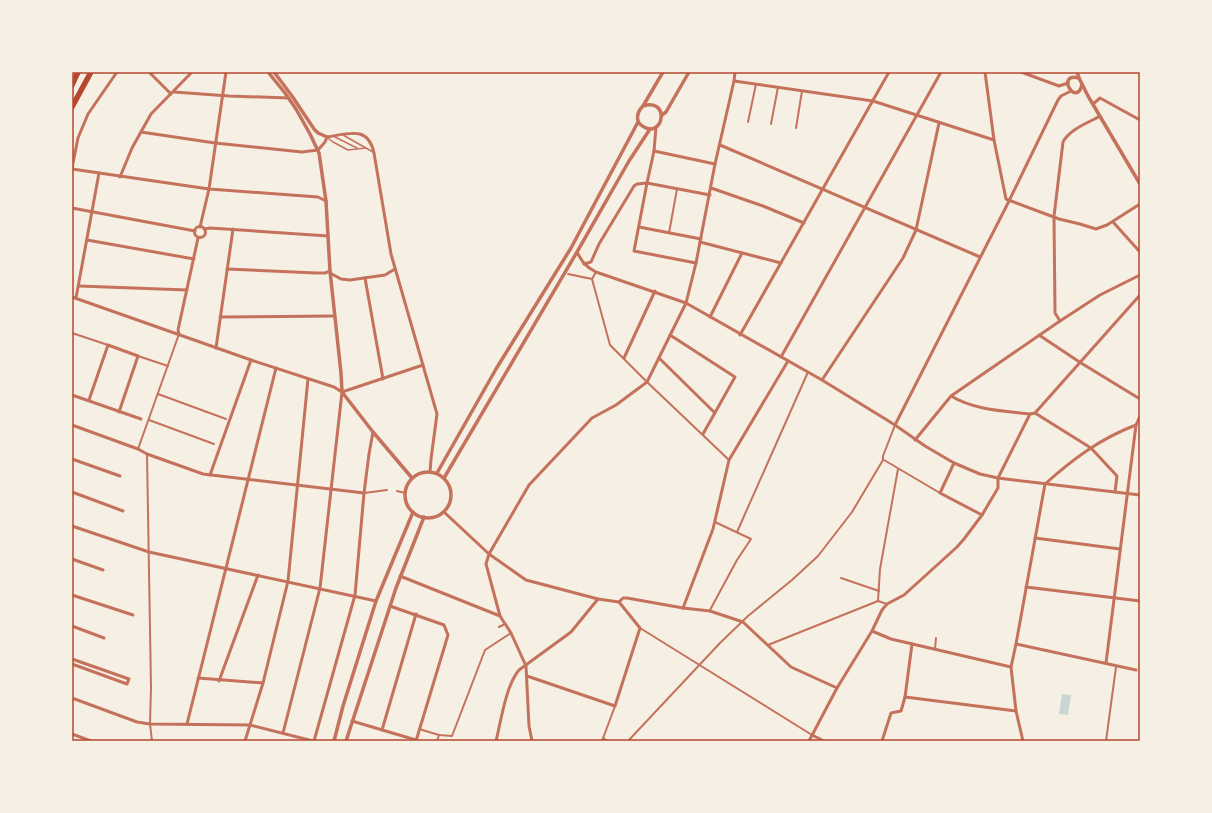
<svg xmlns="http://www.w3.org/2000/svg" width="1212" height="813" viewBox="0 0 1212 813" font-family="'PT Sans',sans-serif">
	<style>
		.water { fill: #c9d6d2 }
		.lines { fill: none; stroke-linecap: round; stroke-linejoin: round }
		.service { stroke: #c5725c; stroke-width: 1.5 }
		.pedestrian { stroke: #c5725c; stroke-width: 2 }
		.minor { stroke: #c5725c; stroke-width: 3 }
		.tertiary { stroke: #c5725c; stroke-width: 3.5 }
		.motorway { stroke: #b5482f; stroke-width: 5.5 }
		.neatline { fill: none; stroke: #b5482f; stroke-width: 1.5 }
	</style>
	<rect width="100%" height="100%" fill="#f6efe4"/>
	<path class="water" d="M1062 694 1071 695 1068 715 1059 714Z"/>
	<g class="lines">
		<g class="service">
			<path d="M343 135 373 152"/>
			<path d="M335 137 357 148"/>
			<path d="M328 138 333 142 348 150 366 148"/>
		</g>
		<g class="pedestrian">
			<path d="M748 122 756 84"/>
			<path d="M771 124 778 87"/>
			<path d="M796 128 802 91"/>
			<path d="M669 233 677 189"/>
			<path d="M568 274 592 279"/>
			<path d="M592 279 610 345 647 382 729 460"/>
			<path d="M592 279 596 272"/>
			<path d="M72 333 108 345"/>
			<path d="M138 356 168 366"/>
			<path d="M158 394 226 419"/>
			<path d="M149 420 214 444"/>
			<path d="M138 449 179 334"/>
			<path d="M147 454 151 687 150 724 152 741"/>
			<path d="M884 460 940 493"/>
			<path d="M397 491 405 493"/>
			<path d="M364 493 387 490"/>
			<path d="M737 532 808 372"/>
			<path d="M841 578 879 591"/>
			<path d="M878 601 880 569 898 469"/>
			<path d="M710 610 737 560 751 539 715 522"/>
			<path d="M499 627 505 624"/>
			<path d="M640 628 812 735"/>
			<path d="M768 645 878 601 887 604"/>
			<path d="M935 649 936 638"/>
			<path d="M419 729 439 735 452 736 485 650 511 633"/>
			<path d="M603 738 608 741"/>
			<path d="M437 741 439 735"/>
			<path d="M602 741 615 706"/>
			<path d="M628 741 720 643 748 616 792 580 818 556 852 512 883 460V456L895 425"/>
			<path d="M1106 741 1116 667"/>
		</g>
		<g class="minor">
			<path d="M149 72 171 94"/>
			<path d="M985 72 994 140 1006 199 1059 219 1080 224 1096 229 1107 225 1140 204"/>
			<path d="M1021 72 1059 86 1068 83"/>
			<path d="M734 81 873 101 994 140"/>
			<path d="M174 92 229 96 289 98"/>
			<path d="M1093 104 1100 98 1140 120"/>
			<path d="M656 127 654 151 647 183 634 251 696 263"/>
			<path d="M141 132 215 143 302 152 318 150 325 142 327 137C348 134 368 125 374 153L391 254 437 414 431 459 430 472"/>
			<path d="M720 145 980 257"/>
			<path d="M654 151 715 164"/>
			<path d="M72 168 78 138 88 114 117 72"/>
			<path d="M72 169 209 189 318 197 326 201"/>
			<path d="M120 177 132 148 151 114 192 72"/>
			<path d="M711 188 763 206 804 223"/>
			<path d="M72 208 195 231"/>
			<path d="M1113 222 1140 252"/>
			<circle cx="200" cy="232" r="5.5"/>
			<path d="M200 227 209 189 226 72"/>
			<path d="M639 227 701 239"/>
			<path d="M204 229 210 228 328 236"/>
			<path d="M87 240 194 259"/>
			<path d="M700 242 781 263"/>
			<path d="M577 252C582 262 586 267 596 272L686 303 822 380 895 425 925 446 954 463 980 474 998 478 1140 495"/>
			<path d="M584 264 591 262 599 244 634 186 637 184 647 183 710 195"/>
			<path d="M227 269 316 273H325L330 271"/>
			<path d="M330 273 341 279 350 280 385 275 395 269"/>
			<path d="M365 278 383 379"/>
			<path d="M79 286 187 290"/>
			<path d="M72 297 251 360 334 387 342 392"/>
			<path d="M76 298 99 173"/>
			<path d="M220 317 334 316"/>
			<path d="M710 317 742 253"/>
			<path d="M1060 321 1055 313 1054 216 1063 142C1070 129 1088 123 1100 116"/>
			<path d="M179 334 178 330 198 238"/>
			<path d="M670 335 735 377 703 434"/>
			<path d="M740 335 889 72"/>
			<path d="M1039 335 1081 363 1140 399"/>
			<path d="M216 348 233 229"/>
			<path d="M781 357 941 72"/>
			<path d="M624 358 655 291"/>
			<path d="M659 358 715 413"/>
			<path d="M822 380 903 258 916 230 939 123"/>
			<path d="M342 392 423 365"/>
			<path d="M72 395 141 419"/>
			<path d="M951 396C974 410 1004 411 1030 414L1035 413 1091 448 1117 476 1115 492"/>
			<path d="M89 400 108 345 138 356 119 412"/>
			<path d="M1035 413 1140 295"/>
			<path d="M72 425 138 449 147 454 203 474 364 493"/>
			<path d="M895 425 1007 205 1058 100 1061 96 1071 91"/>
			<path d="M915 440 951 396 1060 321 1100 295 1140 275"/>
			<path d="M72 459 120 476"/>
			<path d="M954 463 940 493 982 515"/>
			<path d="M210 475 251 360"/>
			<path d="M72 492 123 511"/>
			<path d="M444 512 489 554 526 580 598 599 619 602 640 628 615 706 527 676"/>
			<path d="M72 526 149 552 376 601"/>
			<path d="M1035 538 1120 549"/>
			<path d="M72 559 103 570"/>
			<path d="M400 576 500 616"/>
			<path d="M1026 587 1140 601"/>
			<path d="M72 595 133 615"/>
			<path d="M619 602 623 598H627L683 608 710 611 743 622 791 667 837 688"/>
			<path d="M390 606 444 625 448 635 416 741"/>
			<path d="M683 608 713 529 729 460 788 361"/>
			<path d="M72 626 104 638"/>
			<path d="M872 631 891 639 1011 667"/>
			<path d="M1016 644 1136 670"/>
			<path d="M72 659 129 679 127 684 72 664"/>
			<path d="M1106 663 1136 425 1140 416"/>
			<path d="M198 678 263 683"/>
			<path d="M219 681 258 575"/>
			<path d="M905 697 1016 711"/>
			<path d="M72 698 137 722 150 724 250 725 313 741"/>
			<path d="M352 721 416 740"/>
			<path d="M187 724 276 368"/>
			<path d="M382 730 416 614"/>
			<path d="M283 733 320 588 342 392"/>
			<path d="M72 734 91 741"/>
			<path d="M812 735 824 741"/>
			<path d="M245 741 263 683 288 581 308 379"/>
			<path d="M314 741 355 595 364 493 369 454 373 432"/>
			<path d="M496 741C501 721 506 685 519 670L571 632 598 599"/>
			<path d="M532 741 529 726 526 666 511 633 500 616 486 564 489 554 529 485 592 418 616 405 647 382 686 303 696 263 715 164 734 81 735 72"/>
			<path d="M809 741 837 688 872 631 882 610 887 604 904 595 957 547 964 539 982 515 998 488V478L1030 414"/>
			<path d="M882 741 891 713 901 711 905 697 912 644"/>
			<path d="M1023 741 1016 711 1011 667 1016 644 1045 484C1073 459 1101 438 1136 425"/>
		</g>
		<g class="tertiary">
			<path d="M268 72 285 93 296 109 310 134 319 153 326 201 330 271 341 373 342 392 373 432 412 478"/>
			<path d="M274 72 292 96 314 129 318 133 327 137"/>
			<path d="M1077 72 1079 78 1088 96 1140 184"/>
			<path d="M1079 78C1055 72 1076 108 1082 85"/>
			<path d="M643 106C670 97 664 138 644 127 634 122 637 112 643 106L663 72"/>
			<path d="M662 115 666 112 689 72"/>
			<circle cx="428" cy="495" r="23"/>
			<path d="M437 473 496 369 571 248 638 122"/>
			<path d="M444 478 577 252 629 161 650 129"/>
			<path d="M334 741 343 706 376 601 413 512"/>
			<path d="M346 741 396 588 424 517"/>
		</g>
		<g class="motorway">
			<path d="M72 85 78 72"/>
			<path d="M72 107 91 72"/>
		</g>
	</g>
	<rect width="1212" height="813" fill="none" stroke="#f6efe4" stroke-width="146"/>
	<rect x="73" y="73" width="1066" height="667" class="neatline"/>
</svg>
